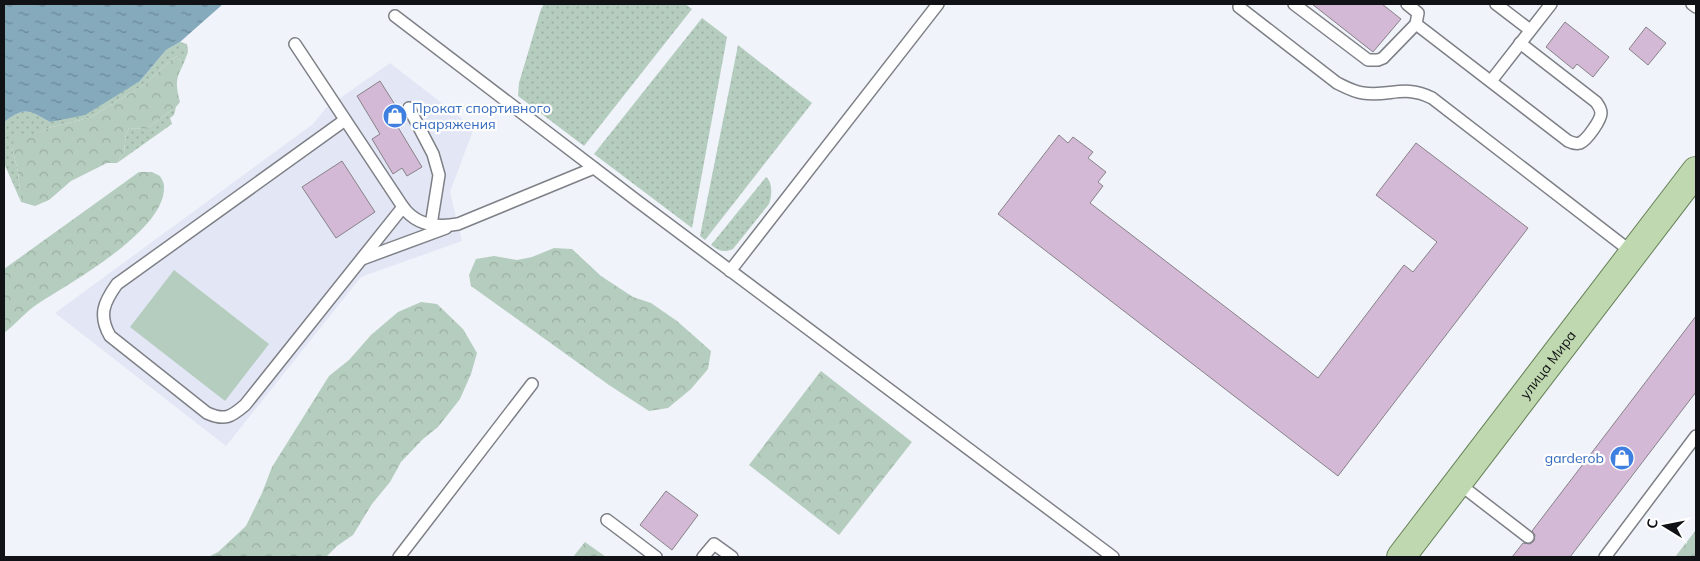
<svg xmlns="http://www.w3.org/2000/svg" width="1700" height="561" viewBox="0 0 1700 561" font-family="Mulish,sans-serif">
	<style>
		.built { fill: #e3e7f5 }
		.grass { fill: url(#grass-dots) }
		.forest { fill: url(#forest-crowns) }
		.garden { fill: #b5cdbe }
		.water { fill: url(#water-ripples) }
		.building { fill: #d4b9d6; stroke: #878288 }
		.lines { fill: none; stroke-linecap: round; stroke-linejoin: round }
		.lane-casing { stroke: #7e8087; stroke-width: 14 }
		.primary-casing { stroke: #678257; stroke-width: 30 }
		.lane { stroke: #fff; stroke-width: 11 }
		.primary { stroke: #bfd8b0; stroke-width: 28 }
		.labels { text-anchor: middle; stroke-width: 4.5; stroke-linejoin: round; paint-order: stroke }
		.shop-label { font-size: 14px; fill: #366cbe; stroke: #fff; text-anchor: start }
		.street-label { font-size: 14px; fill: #111215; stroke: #fff }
	</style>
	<defs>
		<pattern id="grass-dots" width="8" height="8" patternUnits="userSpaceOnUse" patternTransform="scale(1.25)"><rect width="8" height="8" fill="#b5cdbe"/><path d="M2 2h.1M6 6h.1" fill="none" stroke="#9bafa2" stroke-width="1.8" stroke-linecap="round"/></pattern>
		<pattern id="forest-crowns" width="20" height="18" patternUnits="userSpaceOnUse" patternTransform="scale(1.25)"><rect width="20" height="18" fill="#b5cdbe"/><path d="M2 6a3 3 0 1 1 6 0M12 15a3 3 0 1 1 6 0" fill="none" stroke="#9bafa2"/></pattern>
		<pattern id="water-ripples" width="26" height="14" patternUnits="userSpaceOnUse" patternTransform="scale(1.25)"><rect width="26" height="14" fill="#84aabc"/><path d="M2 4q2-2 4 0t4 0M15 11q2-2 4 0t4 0" fill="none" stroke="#6b8998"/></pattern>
	</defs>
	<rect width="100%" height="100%" fill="#f0f3fa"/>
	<path class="built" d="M390 63 474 128 450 192 462 241 361 277 226 446 55 313 313 124 326 108Z"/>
	<g class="grass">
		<path d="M544 4H685L692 9 584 146 518 96 519 83 541 9Z"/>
		<path d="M702 18 727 37 692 228 594 154Z"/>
		<path d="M180 42 187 44 188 52 183 65 177 56 171 60 144 85 89 118 48 128 12 147 18 172 21 202 4 163C6 153 4 133 4 122 25 106 29 110 50 122L140 81 166 50Z"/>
		<path d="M738 45 812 103 705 240 700 236Z"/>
		<path d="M176 107 174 115 170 118 172 124 117 163 124 152 126 134 129 128 146 129Z"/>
		<path d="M766 177C773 183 772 196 769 204L733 249C724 253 719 251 711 245Z"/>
	</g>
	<g class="forest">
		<path d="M177 56 183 65C175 80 176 85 180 102L176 107 146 129 129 128 126 134 124 152 117 163H107L71 181 49 200 35 206 21 202 18 172 12 147 16 132 31 136 48 128 89 118 144 85 171 60Z"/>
		<path d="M139 172H152L160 176C162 179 164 183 164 186 167 230 71 282 39 303 26 311 16 324 4 333V269Z"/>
		<path d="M554 248 572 249 601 276 633 297 651 303 677 321 711 351 708 369 691 389 668 408 649 411 609 385 471 286 469 275 476 259 494 256 517 260 532 257Z"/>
		<path d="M421 302 437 304 463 329 477 353 471 374 460 399 438 427 423 439 401 462 390 482 372 504 353 535 337 546 326 557H208L218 552 246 526 262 493 272 467 329 376 349 360 371 335 398 312Z"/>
		<path d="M821 371 912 442 839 535 749 465Z"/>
		<path d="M1696 530V557H1675Z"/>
		<path d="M585 542 606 557H573Z"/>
	</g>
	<path class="garden" d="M174 270 269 344 225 401 130 327Z"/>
	<path class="water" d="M4 4H223L180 42 166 50 140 81 85 115 50 122C29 110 25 106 4 122Z"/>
	<g class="building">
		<path d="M1312 4H1382L1401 19 1373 52Z"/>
		<path d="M1565 22 1609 57 1593 77 1577 64 1573 69 1546 47Z"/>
		<path d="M1646 27 1666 43 1648 65 1629 49Z"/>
		<path d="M380 81 404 119 396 124 422 167 407 176 402 168 393 174 372 139 380 134 357 96Z"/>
		<path d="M1059 135 1068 143 1073 137 1093 152 1088 158 1106 172 1098 182 1103 186 1090 203 1318 378 1404 265 1413 272 1437 242 1376 195 1416 143 1528 228 1338 476 998 214Z"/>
		<path d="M342 161 375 212 336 238 302 187Z"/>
		<path d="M1696 316V392L1570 557H1512L1523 543 1530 544 1534 541 1535 535 1532 531Z"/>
		<path d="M666 491 698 515 672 550 640 525Z"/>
	</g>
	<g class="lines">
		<defs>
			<g id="lane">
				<path d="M1294 4 1368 60H1378L1383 58 1416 24"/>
				<path d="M1407 4 1418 13 1416 24 1568 141C1572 143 1576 144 1580 143 1587 140 1601 120 1601 113 1601 108 1598 105 1596 102L1520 43"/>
				<path d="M1496 4 1530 30"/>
				<path d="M1692 4 1696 7"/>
				<path d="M1239 7 1337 83C1345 87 1354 92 1363 93 1390 97 1404 84 1432 98L1633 253"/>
				<path d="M395 16 636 200 1113 557"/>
				<path d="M295 44 403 207C416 225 436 228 458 224L594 168"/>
				<path d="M1491 81 1551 4"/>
				<path d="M409 108 433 154 439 175 431 225"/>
				<path d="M345 120 117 284C104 302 98 315 110 336L207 413C225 421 231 417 245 405L403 207"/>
				<path d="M362 259 446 228"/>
				<path d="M730 271 938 4"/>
				<path d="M1458 483 1528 537"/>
				<path d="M607 520 656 557"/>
				<path d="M399 557 532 384"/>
				<path d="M703 557 714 544 732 557"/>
				<path d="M1605 557 1696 436"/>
			</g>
			<g id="primary">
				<path id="s1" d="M1401 557 1696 171"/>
			</g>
		</defs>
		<use href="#lane" class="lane-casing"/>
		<use href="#primary" class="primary-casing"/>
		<use href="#lane" class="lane"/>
		<use href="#primary" class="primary"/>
	</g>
	<defs>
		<symbol id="shop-disc" viewBox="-11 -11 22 22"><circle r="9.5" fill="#3f7fe0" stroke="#fff"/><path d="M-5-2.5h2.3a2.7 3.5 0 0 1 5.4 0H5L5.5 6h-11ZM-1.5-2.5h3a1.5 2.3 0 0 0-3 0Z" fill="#fff"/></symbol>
	</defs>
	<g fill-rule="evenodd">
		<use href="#shop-disc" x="381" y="102" width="28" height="28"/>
		<use href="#shop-disc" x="1608" y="444" width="28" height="28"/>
	</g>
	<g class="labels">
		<g class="shop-label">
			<text x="412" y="113">Прокат спортивного<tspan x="412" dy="16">снаряжения</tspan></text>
			<text x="1604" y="463" text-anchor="end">garderob</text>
		</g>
		<g class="street-label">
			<text dy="5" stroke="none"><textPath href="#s1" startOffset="242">улица Мира</textPath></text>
		</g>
	</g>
	<rect width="1700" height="561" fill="none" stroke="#111215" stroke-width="10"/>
	<g transform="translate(1665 526) rotate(280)" stroke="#ffffff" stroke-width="4" paint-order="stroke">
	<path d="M0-4L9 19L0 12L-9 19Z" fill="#111215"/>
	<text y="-8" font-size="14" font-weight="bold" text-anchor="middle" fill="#111215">С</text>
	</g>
</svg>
